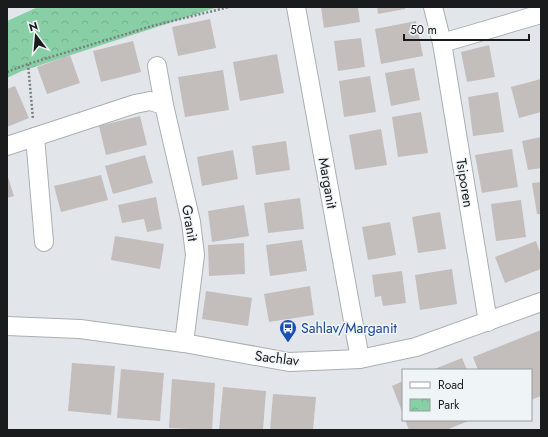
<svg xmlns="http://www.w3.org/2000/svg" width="548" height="437" viewBox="0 0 548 437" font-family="Jost,sans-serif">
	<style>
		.park { fill: url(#park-crowns) }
		.building { fill: #c3bdbb }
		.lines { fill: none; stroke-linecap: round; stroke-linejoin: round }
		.street-casing { stroke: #abafb3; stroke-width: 20 }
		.path { stroke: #7d8083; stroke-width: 2.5; stroke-dasharray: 2 2; stroke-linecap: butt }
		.street { stroke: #fff; stroke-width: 18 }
		.labels { text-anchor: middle; stroke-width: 3; stroke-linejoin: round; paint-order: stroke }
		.street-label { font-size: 14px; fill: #191b1c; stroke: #eff4f7 }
		.transit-label { font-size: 14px; fill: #164399; stroke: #eff4f7; text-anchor: start }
	</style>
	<defs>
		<pattern id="park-crowns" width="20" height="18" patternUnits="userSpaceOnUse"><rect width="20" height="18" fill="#88cfa6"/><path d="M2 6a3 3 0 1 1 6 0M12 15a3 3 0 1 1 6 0" fill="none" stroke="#75b18e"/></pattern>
	</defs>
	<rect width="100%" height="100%" fill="#e2e6ea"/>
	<path class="park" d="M38 7H218L22 71 7 78V21Z"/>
	<g class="building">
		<path d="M321 7H358L360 22 324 28Z"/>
		<path d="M377 7H405V9L378 14Z"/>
		<path d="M210 19 216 48 178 56 172 27Z"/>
		<path d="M416 21 423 56 381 64 375 29Z"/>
		<path d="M361 38 365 67 338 71 334 41Z"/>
		<path d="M133 41 141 72 101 82 93 51Z"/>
		<path d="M489 45 495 77 467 82 461 52Z"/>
		<path d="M277 54 284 93 240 101 233 62Z"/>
		<path d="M70 55 80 83 47 94 37 67Z"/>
		<path d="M414 68 420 100 391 106 385 73Z"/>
		<path d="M223 70 229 110 185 117 178 77Z"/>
		<path d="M370 76 376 112 344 117 339 81Z"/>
		<path d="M541 79V112L519 118 511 87Z"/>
		<path d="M15 86 29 118 7 127V89Z"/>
		<path d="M498 92 504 132 473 136 468 97Z"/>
		<path d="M421 112 428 153 398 157 392 117Z"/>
		<path d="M140 116 147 145 106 155 99 126Z"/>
		<path d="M381 129 387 165 355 170 349 135Z"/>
		<path d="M541 137V168L528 170 522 141Z"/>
		<path d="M286 141 290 170 256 175 252 146Z"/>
		<path d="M512 149 518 187 482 193 475 155Z"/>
		<path d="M233 150 238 179 202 186 197 157Z"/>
		<path d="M145 155 153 183 113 194 105 166Z"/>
		<path d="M7 174 14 196 7 198Z"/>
		<path d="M101 175 108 200 61 212 54 186Z"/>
		<path d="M541 182V214H537L532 183Z"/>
		<path d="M156 197 162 229 147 232 144 219 122 223 118 205Z"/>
		<path d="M300 198 304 229 268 233 264 203Z"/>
		<path d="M521 200 526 237 496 241 491 204Z"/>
		<path d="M244 205 249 236 212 242 208 211Z"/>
		<path d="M440 212 446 249 418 253 412 217Z"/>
		<path d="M390 222 396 255 368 260 362 227Z"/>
		<path d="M115 236 164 244 160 269 111 260Z"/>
		<path d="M302 240 307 271 270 276 266 245Z"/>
		<path d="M536 241 541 255V269L505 283 495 257Z"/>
		<path d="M244 243 245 274 209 276 208 245Z"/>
		<path d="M452 269 457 304 420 310 415 275Z"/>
		<path d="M402 271 406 303 383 306 381 296 375 297 372 275Z"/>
		<path d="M310 286 314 315 269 322 264 294Z"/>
		<path d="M206 291 252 298 248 326 202 319Z"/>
		<path d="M541 330V396L531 400V370H478L473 357Z"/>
		<path d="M462 358 467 370H432Z"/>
		<path d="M72 363 115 366 111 415 68 411Z"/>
		<path d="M121 369 164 373 160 421 117 418Z"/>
		<path d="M172 379 215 383 212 430 169 428Z"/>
		<path d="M403 381V414L392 386Z"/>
		<path d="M223 387 266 391 263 430H219Z"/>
		<path d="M273 394 316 397 313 430H270Z"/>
		<path d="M405 420H471L446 430H409Z"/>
	</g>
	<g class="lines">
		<defs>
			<g id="street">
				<path d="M296 7 360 359"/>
				<path d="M433 7 442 43 488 322"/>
				<path d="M442 43 541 14"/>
				<path d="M157 66 164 105"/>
				<path d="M35 137 44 242"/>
				<path d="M7 146 135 104 150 101 164 105 191 222 195 255 184 343"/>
				<path d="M7 326 80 329 184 343 289 362 360 359 416 347 541 302"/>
			</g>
		</defs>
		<use href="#street" class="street-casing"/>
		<g class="path">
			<path d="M28 64 33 119"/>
			<path d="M7 72 28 64 152 26 229 7"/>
		</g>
		<use href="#street" class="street"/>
	</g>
	<defs>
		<symbol id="bus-pin" viewBox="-11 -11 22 30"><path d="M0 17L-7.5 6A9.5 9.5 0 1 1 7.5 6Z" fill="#1a4fb4" stroke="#eff4f7"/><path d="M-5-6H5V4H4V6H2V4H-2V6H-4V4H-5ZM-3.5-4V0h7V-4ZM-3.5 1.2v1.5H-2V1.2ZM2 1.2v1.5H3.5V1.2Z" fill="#fff"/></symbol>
	</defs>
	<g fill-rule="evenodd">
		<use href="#bus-pin" x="278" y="318" width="20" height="27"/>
	</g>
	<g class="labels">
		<g class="street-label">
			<text transform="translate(328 183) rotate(80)" y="5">Marganit</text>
			<text transform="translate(465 183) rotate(81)" y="5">Tsiporen</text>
			<text transform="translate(190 223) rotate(80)" y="5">Granit</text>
			<text transform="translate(277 358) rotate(7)" y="5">Sachlav</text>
		</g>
		<g class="transit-label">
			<text x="301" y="333">Sahlav/Marganit</text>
		</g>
	</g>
	<rect width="548" height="437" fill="none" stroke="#191b1c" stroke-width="16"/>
	<rect x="402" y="369" width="130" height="52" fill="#eff4f7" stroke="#999d9f"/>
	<rect x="410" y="382" width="20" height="6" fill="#ffffff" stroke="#999d9f"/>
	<text x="438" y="389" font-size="12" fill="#191b1c">Road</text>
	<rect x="410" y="399" width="20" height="12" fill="url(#park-crowns)" stroke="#999d9f"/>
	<text x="438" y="409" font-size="12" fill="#191b1c">Park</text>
	<g transform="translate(36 36) rotate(344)" stroke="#eff4f7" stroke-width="3" paint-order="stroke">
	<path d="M0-3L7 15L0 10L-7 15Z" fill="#191b1c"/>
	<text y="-6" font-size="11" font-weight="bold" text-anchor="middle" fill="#191b1c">N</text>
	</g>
	<path d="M404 34v6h125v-6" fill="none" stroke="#191b1c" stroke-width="2"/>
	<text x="410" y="34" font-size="12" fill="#191b1c" stroke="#eff4f7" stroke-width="3" paint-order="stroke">50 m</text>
</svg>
